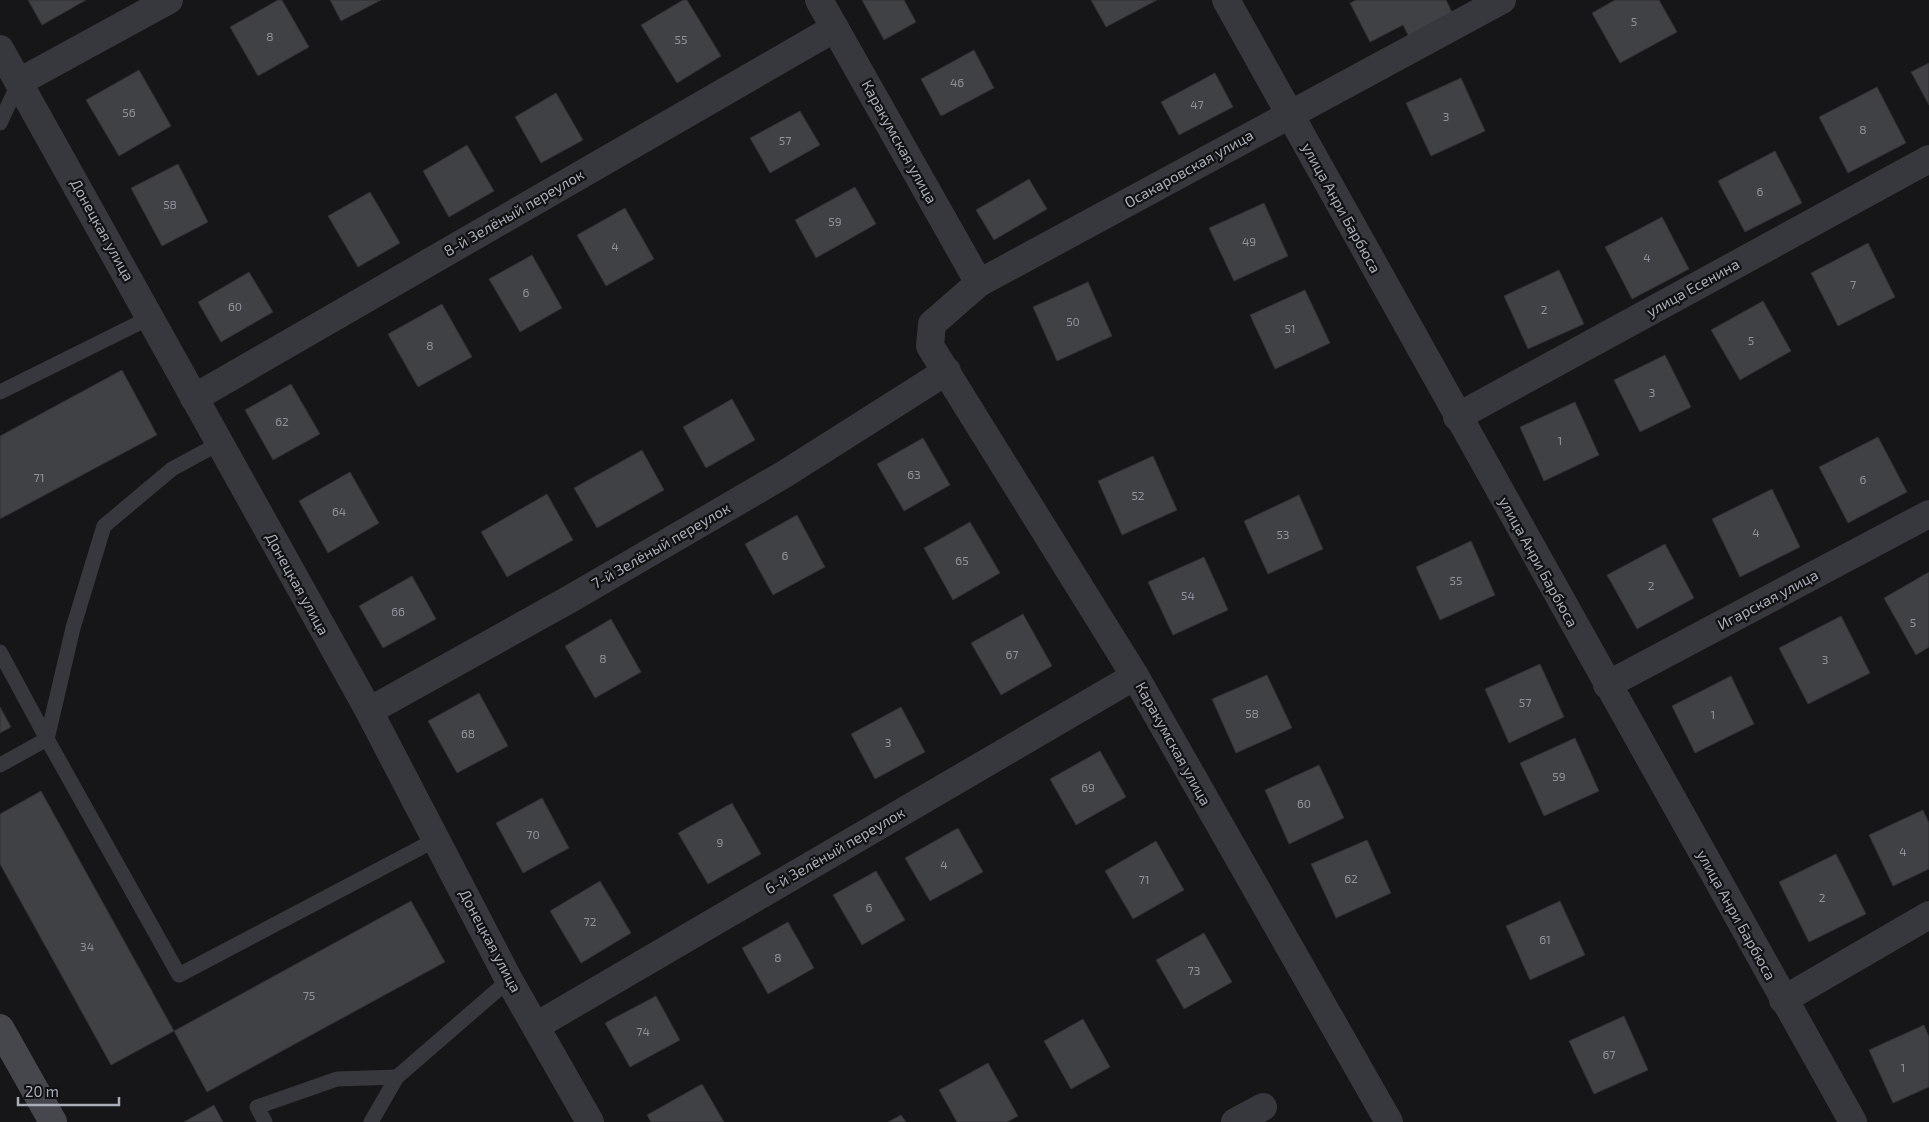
<svg xmlns="http://www.w3.org/2000/svg" width="1929" height="1122" viewBox="0 0 1929 1122" font-family="'Exo 2',sans-serif">
	<style>
		.building { fill: #404145; stroke: #303034 }
		.lines { fill: none; stroke-linecap: round; stroke-linejoin: round }
		.lane { stroke: #37383d; stroke-width: 15 }
		.street { stroke: #37383d; stroke-width: 28 }
		.secondary { stroke: #45474d; stroke-width: 28 }
		.labels { text-anchor: middle; stroke-width: 4.5; stroke-linejoin: round; paint-order: stroke }
		.number-label { font-size: 12px; fill: #8e929b }
		.street-label { font-size: 15px; fill: #a8adb8; stroke: #111113 }
	</style>
	<rect width="100%" height="100%" fill="#161618"/>
	<g class="building">
		<path d="M28 0H86L42 25Z"/>
		<path d="M278 0H282L309 47 258 76 230 27Z"/>
		<path d="M330 0H381L341 21Z"/>
		<path d="M683 0H687L721 56 677 83 641 25Z"/>
		<path d="M862 0H904L916 22 884 40Z"/>
		<path d="M1091 0H1157L1106 27Z"/>
		<path d="M1356 0H1446L1453 14 1409 37 1403 25 1370 42 1350 3Z"/>
		<path d="M1615 0H1659L1677 32 1620 63 1592 13Z"/>
		<path d="M974 50 994 88 941 116 921 79Z"/>
		<path d="M1929 63V105L1911 72Z"/>
		<path d="M139 70 171 126 119 156 86 100Z"/>
		<path d="M1215 73 1233 107 1179 135 1161 102Z"/>
		<path d="M1461 78 1485 131 1431 156 1406 103Z"/>
		<path d="M1877 87 1906 143 1848 173 1819 117Z"/>
		<path d="M556 93 583 140 541 163 515 117Z"/>
		<path d="M800 111 820 145 770 173 750 138Z"/>
		<path d="M467 145 494 191 449 217 423 171Z"/>
		<path d="M1775 151 1802 203 1745 232 1718 181Z"/>
		<path d="M178 164 208 222 162 246 131 188Z"/>
		<path d="M1029 179 1047 209 994 240 976 210Z"/>
		<path d="M855 187 876 224 816 258 795 220Z"/>
		<path d="M370 192 400 243 358 267 328 216Z"/>
		<path d="M1264 203 1288 256 1234 281 1209 228Z"/>
		<path d="M625 208 654 259 606 286 577 235Z"/>
		<path d="M1662 217 1689 269 1632 299 1605 247Z"/>
		<path d="M1868 243 1895 297 1838 326 1811 273Z"/>
		<path d="M532 255 562 308 520 332 489 279Z"/>
		<path d="M1559 270 1584 324 1528 349 1504 296Z"/>
		<path d="M249 272 273 312 221 342 198 302Z"/>
		<path d="M1088 282 1112 336 1057 361 1033 307Z"/>
		<path d="M1305 290 1330 343 1275 369 1250 315Z"/>
		<path d="M1763 301 1791 351 1740 380 1711 330Z"/>
		<path d="M442 304 472 357 418 387 388 334Z"/>
		<path d="M1665 355 1691 407 1640 432 1614 380Z"/>
		<path d="M122 370 157 435 0 519V436Z"/>
		<path d="M291 384 320 434 273 460 245 410Z"/>
		<path d="M732 399 755 440 706 468 683 427Z"/>
		<path d="M1575 402 1599 455 1544 481 1520 427Z"/>
		<path d="M1878 437 1907 492 1848 523 1819 467Z"/>
		<path d="M923 438 950 485 904 511 877 464Z"/>
		<path d="M642 450 664 490 597 528 574 488Z"/>
		<path d="M1153 456 1177 510 1122 535 1098 481Z"/>
		<path d="M350 472 379 523 328 553 299 501Z"/>
		<path d="M1772 489 1800 547 1740 577 1712 519Z"/>
		<path d="M547 494 573 540 507 577 481 532Z"/>
		<path d="M1299 495 1323 549 1268 574 1244 521Z"/>
		<path d="M797 515 825 567 773 595 745 544Z"/>
		<path d="M970 522 1000 573 953 600 924 548Z"/>
		<path d="M1471 541 1495 595 1440 620 1416 567Z"/>
		<path d="M1665 544 1694 598 1637 629 1607 575Z"/>
		<path d="M1204 557 1228 610 1173 635 1148 582Z"/>
		<path d="M1929 572V647L1916 655 1884 598Z"/>
		<path d="M412 576 436 619 383 648 359 606Z"/>
		<path d="M1023 614 1052 666 1001 695 971 643Z"/>
		<path d="M1841 616 1870 673 1808 704 1779 648Z"/>
		<path d="M611 619 641 672 595 698 565 646Z"/>
		<path d="M1540 664 1564 717 1509 743 1485 689Z"/>
		<path d="M1267 675 1292 728 1236 753 1212 699Z"/>
		<path d="M1731 676 1754 724 1695 753 1672 706Z"/>
		<path d="M479 693 508 746 457 773 428 721Z"/>
		<path d="M0 707 11 727 0 733Z"/>
		<path d="M901 707 925 752 875 779 851 734Z"/>
		<path d="M1575 738 1599 791 1544 816 1520 763Z"/>
		<path d="M1100 751 1126 797 1076 825 1050 779Z"/>
		<path d="M1319 765 1344 818 1289 844 1265 790Z"/>
		<path d="M41 791 174 1031 111 1065 0 864V814Z"/>
		<path d="M542 798 569 848 523 873 496 823Z"/>
		<path d="M732 803 761 854 708 884 678 833Z"/>
		<path d="M1923 810 1929 823V869L1893 886 1869 835Z"/>
		<path d="M958 828 983 872 930 901 905 858Z"/>
		<path d="M1367 840 1391 893 1336 918 1311 864Z"/>
		<path d="M1156 841 1184 890 1133 919 1105 871Z"/>
		<path d="M1836 854 1866 914 1809 942 1779 882Z"/>
		<path d="M876 871 905 920 862 945 833 895Z"/>
		<path d="M600 881 631 933 581 963 550 911Z"/>
		<path d="M411 901 445 962 207 1092 174 1031Z"/>
		<path d="M1560 901 1585 955 1530 980 1506 926Z"/>
		<path d="M788 922 814 968 768 994 742 948Z"/>
		<path d="M1204 933 1232 982 1184 1009 1156 960Z"/>
		<path d="M656 996 680 1040 630 1067 605 1023Z"/>
		<path d="M1624 1016 1648 1070 1594 1094 1569 1041Z"/>
		<path d="M1083 1019 1110 1067 1071 1089 1044 1041Z"/>
		<path d="M1924 1025 1929 1037V1087L1893 1103 1869 1050Z"/>
		<path d="M988 1063 1018 1116 1007 1122H957L939 1090Z"/>
		<path d="M702 1084 724 1122H651L647 1115Z"/>
		<path d="M214 1105 223 1122H184Z"/>
		<path d="M901 1115 906 1122H888Z"/>
	</g>
	<g class="lines">
		<g class="lane">
			<path d="M0 123 19 82"/>
			<path d="M0 392 151 317"/>
			<path d="M0 652 47 739 73 628 104 526 172 469 218 444"/>
			<path d="M0 765 47 739 179 975 437 839"/>
			<path d="M265 1122 257 1107 337 1079 397 1077"/>
			<path d="M371 1122 397 1077 509 980"/>
		</g>
		<g class="street">
			<path d="M819 0 979 283"/>
			<path d="M1226 0 1853 1122"/>
			<path d="M0 49 369 711 509 980 590 1122"/>
			<path d="M19 82 169 0"/>
			<path d="M194 398 835 28"/>
			<path d="M1457 417 1929 159"/>
			<path d="M1607 685 1929 514"/>
			<path d="M369 711 570 599 783 475 947 371"/>
			<path d="M1783 1000 1929 915"/>
			<path d="M536 1026 1135 676"/>
			<path d="M1235 1122 1263 1107"/>
			<path d="M1389 1122 1135 676 930 346 932 324 979 283 1502 0"/>
		</g>
		<path class="secondary" d="M0 1028 53 1122"/>
	</g>
	<g class="labels">
		<g class="number-label">
			<text x="1634" y="26">5</text>
			<text x="270" y="41">8</text>
			<text x="681" y="44">55</text>
			<text x="957" y="87">46</text>
			<text x="1197" y="109">47</text>
			<text x="129" y="117">56</text>
			<text x="1446" y="121">3</text>
			<text x="1863" y="134">8</text>
			<text x="785" y="145">57</text>
			<text x="1760" y="196">6</text>
			<text x="170" y="209">58</text>
			<text x="835" y="226">59</text>
			<text x="1249" y="246">49</text>
			<text x="615" y="251">4</text>
			<text x="1647" y="262">4</text>
			<text x="1853" y="289">7</text>
			<text x="526" y="297">6</text>
			<text x="235" y="311">60</text>
			<text x="1544" y="314">2</text>
			<text x="1073" y="326">50</text>
			<text x="1290" y="333">51</text>
			<text x="1751" y="345">5</text>
			<text x="430" y="350">8</text>
			<text x="1652" y="397">3</text>
			<text x="282" y="426">62</text>
			<text x="1560" y="445">1</text>
			<text x="914" y="479">63</text>
			<text x="39" y="482">71</text>
			<text x="1863" y="484">6</text>
			<text x="1138" y="500">52</text>
			<text x="339" y="516">64</text>
			<text x="1756" y="537">4</text>
			<text x="1283" y="539">53</text>
			<text x="785" y="560">6</text>
			<text x="962" y="565">65</text>
			<text x="1456" y="585">55</text>
			<text x="1651" y="590">2</text>
			<text x="1188" y="600">54</text>
			<text x="398" y="616">66</text>
			<text x="1913" y="627">5</text>
			<text x="1012" y="659">67</text>
			<text x="603" y="663">8</text>
			<text x="1825" y="664">3</text>
			<text x="1525" y="707">57</text>
			<text x="1252" y="718">58</text>
			<text x="1713" y="719">1</text>
			<text x="468" y="738">68</text>
			<text x="888" y="747">3</text>
			<text x="1559" y="781">59</text>
			<text x="1088" y="792">69</text>
			<text x="1304" y="808">60</text>
			<text x="533" y="839">70</text>
			<text x="720" y="847">9</text>
			<text x="1903" y="856">4</text>
			<text x="944" y="869">4</text>
			<text x="1351" y="883">62</text>
			<text x="1144" y="884">71</text>
			<text x="1822" y="902">2</text>
			<text x="869" y="912">6</text>
			<text x="590" y="926">72</text>
			<text x="1545" y="944">61</text>
			<text x="87" y="951">34</text>
			<text x="778" y="962">8</text>
			<text x="1194" y="975">73</text>
			<text x="309" y="1000">75</text>
			<text x="643" y="1036">74</text>
			<text x="1609" y="1059">67</text>
			<text x="1903" y="1072">1</text>
		</g>
		<g class="street-label">
			<text transform="translate(899 142) rotate(61)" y="5">Каракумская улица</text>
			<text transform="translate(1189 169) rotate(-29)" y="5">Осакаровская улица</text>
			<text transform="translate(1341 208) rotate(61)" y="5">улица Анри Барбюса</text>
			<text transform="translate(514 213) rotate(-30)" y="5">8-й Зелёный переулок</text>
			<text transform="translate(102 230) rotate(61)" y="5">Донецкая улица</text>
			<text transform="translate(1693 288) rotate(-29)" y="5">улица Есенина</text>
			<text transform="translate(661 546) rotate(-30)" y="5">7-й Зелёный переулок</text>
			<text transform="translate(1538 562) rotate(61)" y="5">улица Анри Барбюса</text>
			<text transform="translate(297 584) rotate(61)" y="5">Донецкая улица</text>
			<text transform="translate(1768 600) rotate(-28)" y="5">Игарская улица</text>
			<text transform="translate(1173 744) rotate(61)" y="5">Каракумская улица</text>
			<text transform="translate(835 851) rotate(-30)" y="5">6-й Зелёный переулок</text>
			<text transform="translate(1736 915) rotate(61)" y="5">улица Анри Барбюса</text>
			<text transform="translate(490 941) rotate(62)" y="5">Донецкая улица</text>
		</g>
	</g>
	<path d="M18 1097v8h101v-8" fill="none" stroke="#a8adb8" stroke-width="2.5"/>
	<text x="25" y="1097" font-size="15" fill="#a8adb8" stroke="#111113" stroke-width="4" paint-order="stroke">20 m</text>
</svg>
